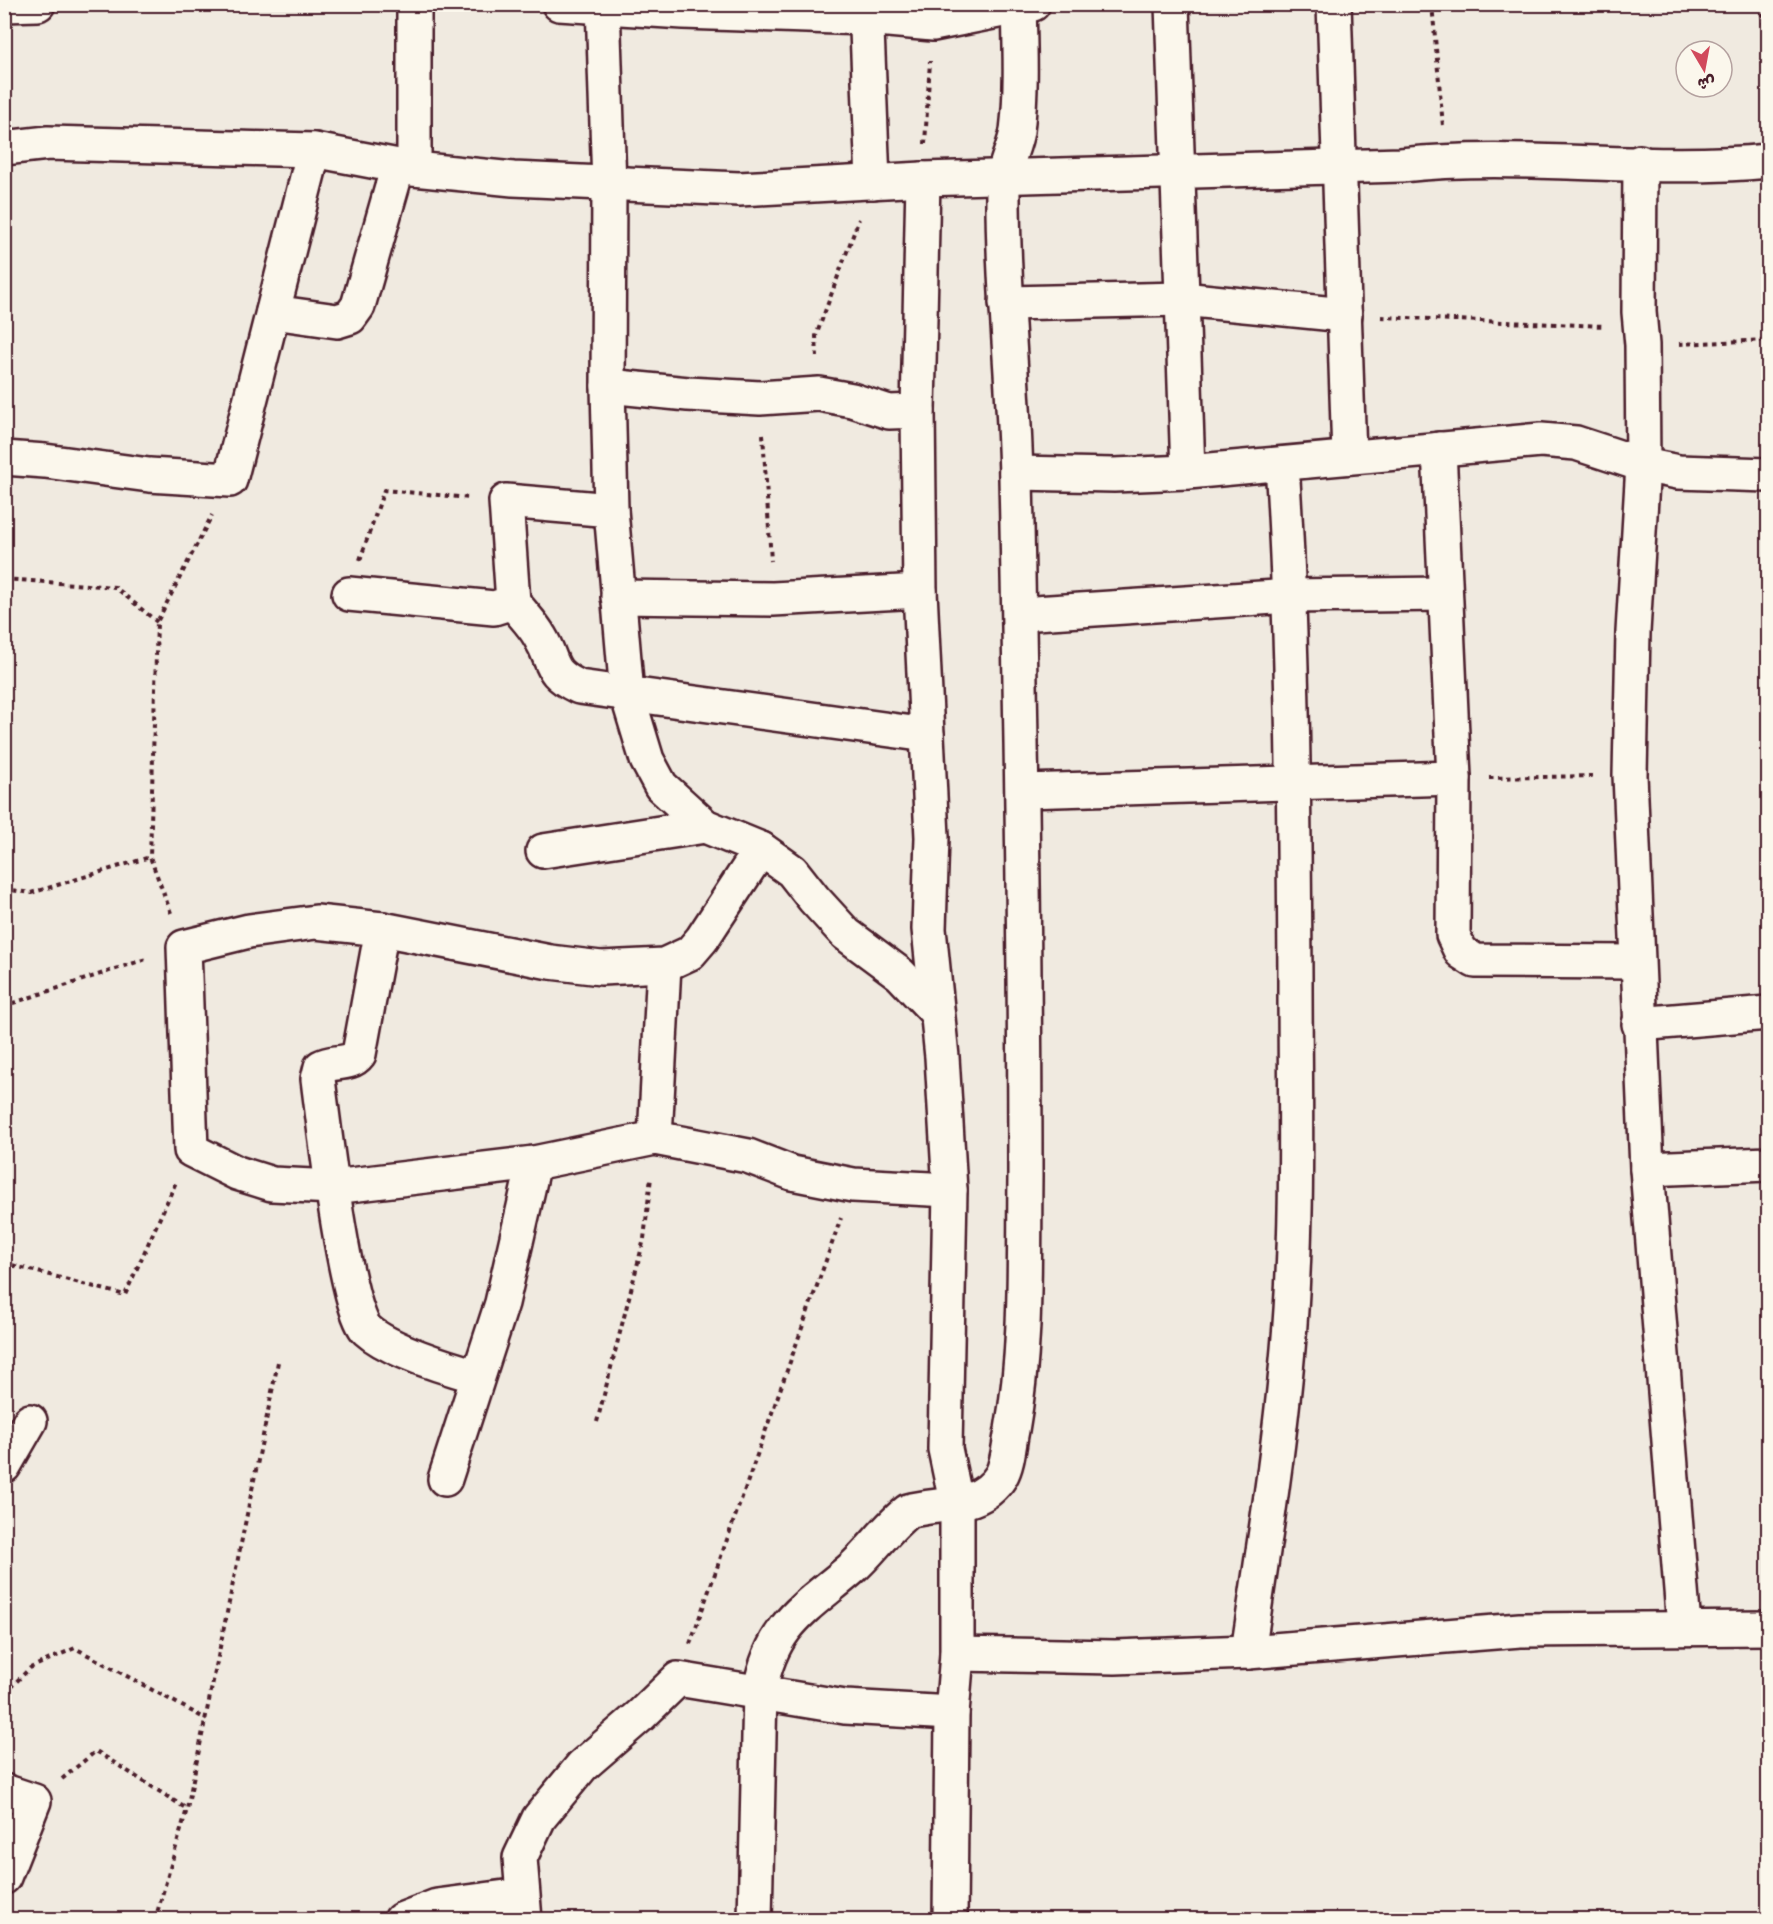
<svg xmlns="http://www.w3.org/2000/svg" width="1773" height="1924" viewBox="0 0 1773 1924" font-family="Mali,'Playpen Sans Arabic',sans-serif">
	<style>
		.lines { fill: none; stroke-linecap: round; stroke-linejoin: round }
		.minor-casing { stroke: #4a1f2b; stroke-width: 38 }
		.path { stroke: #4a1f2b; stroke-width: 4; stroke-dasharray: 4.5 4.5; stroke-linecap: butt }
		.minor { stroke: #fbf7ec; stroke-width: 33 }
	</style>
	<rect width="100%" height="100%" fill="#f0eae0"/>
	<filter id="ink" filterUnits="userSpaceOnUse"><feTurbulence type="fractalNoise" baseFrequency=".0167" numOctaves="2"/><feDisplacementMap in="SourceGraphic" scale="12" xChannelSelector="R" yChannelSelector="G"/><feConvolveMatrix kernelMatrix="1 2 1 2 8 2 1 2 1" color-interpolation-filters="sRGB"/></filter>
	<g filter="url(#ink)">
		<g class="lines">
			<defs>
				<g id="minor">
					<path d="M559 4 683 12 866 18 933 24 1033 4"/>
					<path d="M603 4 609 185 608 386 611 510 627 694 647 760 661 786 705 826 761 849 792 871 814 899 846 934 900 974 937 1013"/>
					<path d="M866 4 873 182"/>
					<path d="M1172 4 1188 472"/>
					<path d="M1334 4 1349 456"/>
					<path d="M4 5 38 4"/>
					<path d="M4 148 48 143 314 150 414 169 513 179 739 189 923 179 1401 165C1523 152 1647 173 1768 161"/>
					<path d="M1640 162 1639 312 1642 345 1643 465 1633 632 1630 775 1647 1169 1684 1627"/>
					<path d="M414 169V4"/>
					<path d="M923 179 918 411 920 591 932 837 929 929 942 1057 950 1190 945 1449 957 1506V1654L952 1713 950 1920"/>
					<path d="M1006 303 1182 299 1345 315"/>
					<path d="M273 312 337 321 350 317 358 306 398 166"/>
					<path d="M608 386 688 394 760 398 819 394 852 400 889 412 918 411"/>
					<path d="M1439 449 1454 778 1453 935 1461 952 1475 961 1637 962"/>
					<path d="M4 458 45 461 149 475 230 480 314 150"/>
					<path d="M1016 473 1114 475 1188 472 1541 440 1576 443 1643 465 1678 472 1768 475"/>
					<path d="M349 594 494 608 513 602 506 501 611 510"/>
					<path d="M618 597 773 599 920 591"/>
					<path d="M513 602C522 614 533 624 540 637 556 663 546 671 579 687L927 735"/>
					<path d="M1020 614 1290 596 1444 594"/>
					<path d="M1024 791 1454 778"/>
					<path d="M761 849 702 939 690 953 664 965 601 968 550 962 382 929 316 922 249 931 184 947 191 1150 237 1173 272 1184 333 1187 534 1163 655 1138 748 1156 792 1173 853 1185 950 1190"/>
					<path d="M543 851 705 826"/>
					<path d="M382 929 359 1054C350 1066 333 1060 321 1067L318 1079C323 1118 345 1310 367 1330 389 1350 448 1368 477 1376"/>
					<path d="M1639 1024 1768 1013"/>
					<path d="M655 1138 664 965"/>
					<path d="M1647 1169 1768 1164"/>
					<path d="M4 1466 30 1421"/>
					<path d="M445 1479 502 1303 534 1163"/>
					<path d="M1248 1652C1263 1551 1279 1451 1288 1349 1299 1226 1295 1102 1295 978 1294 806 1293 635 1282 464"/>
					<path d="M957 1654 1115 1657 1248 1652 1520 1630 1768 1628"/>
					<path d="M4 1791 34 1801 4 1877"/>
					<path d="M401 1920 437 1906 521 1895"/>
					<path d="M525 1920 520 1858 539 1818 582 1766 641 1715 678 1679 845 1707 952 1713"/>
					<path d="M755 1920 760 1690C772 1625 803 1610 850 1570 871 1552 886 1528 908 1511 939 1502 980 1510 1001 1476 1008 1464 1009 1444 1012 1430 1027 1347 1024 1261 1025 1177 1025 944 1021 711 1016 478 1014 380 1002 283 1003 185 1003 167 1014 149 1017 131 1022 89 1020 47 1019 4"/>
				</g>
			</defs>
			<use href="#minor" class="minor-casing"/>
			<g class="path">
				<path d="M1432 4 1443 126"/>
				<path d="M1761 4 1768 52"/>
				<path d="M925 144 930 61"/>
				<path d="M1381 317 1605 326"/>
				<path d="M1679 344 1768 340"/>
				<path d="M817 357 816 336 859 219"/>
				<path d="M763 434 771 561"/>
				<path d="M360 560 384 490 470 498"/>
				<path d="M4 579 115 587 157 622"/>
				<path d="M1489 778 1593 776"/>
				<path d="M4 889 31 893 150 857"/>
				<path d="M171 913 150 857 157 622 212 515"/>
				<path d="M4 1006 149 958"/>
				<path d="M4 1263 125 1295 176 1182"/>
				<path d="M597 1422 644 1239 651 1177"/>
				<path d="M690 1644 841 1218"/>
				<path d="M4 1694 30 1668 75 1648 206 1719"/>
				<path d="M62 1779 96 1751 187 1809"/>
				<path d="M155 1920 187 1809 278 1362"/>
			</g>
			<use href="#minor" class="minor"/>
		</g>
	</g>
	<rect width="1773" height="1924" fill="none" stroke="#fbf7ec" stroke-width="24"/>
	<rect x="12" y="12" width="1749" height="1900" fill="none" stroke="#4a1f2b" stroke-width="2" filter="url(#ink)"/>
	<g transform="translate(1704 69) rotate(170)"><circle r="28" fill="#fbf7ec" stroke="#b4a19f" stroke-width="1.5"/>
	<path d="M0-4.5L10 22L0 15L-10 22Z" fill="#d1495b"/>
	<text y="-9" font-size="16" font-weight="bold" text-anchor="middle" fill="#4a1f2b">ش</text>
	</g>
</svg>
